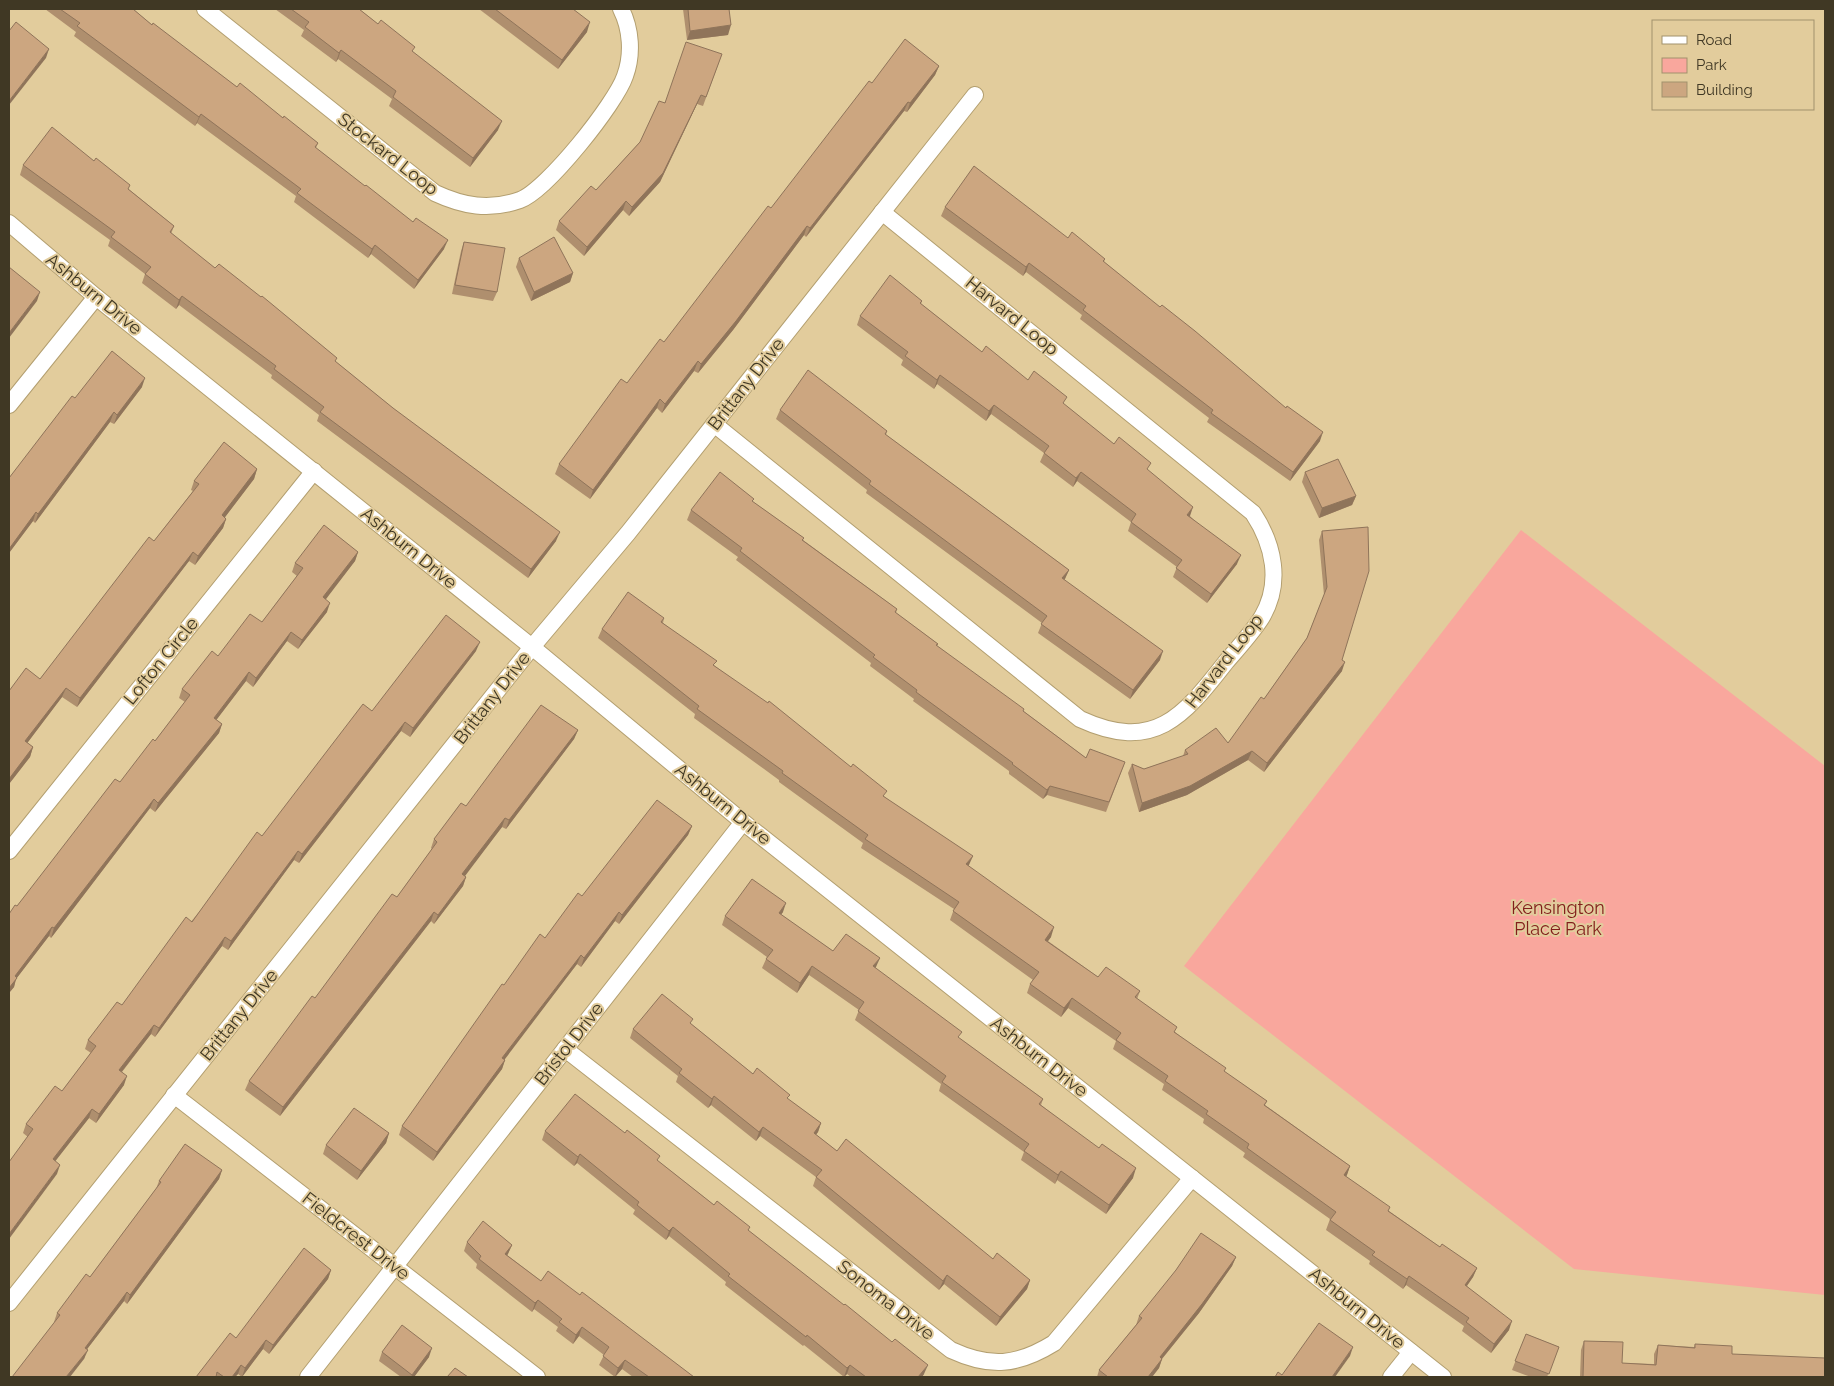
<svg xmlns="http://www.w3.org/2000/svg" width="1834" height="1386" viewBox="0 0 1834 1386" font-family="Raleway,sans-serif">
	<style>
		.green { fill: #f9a79d }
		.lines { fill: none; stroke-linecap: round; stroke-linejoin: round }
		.minor-casing { stroke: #b39f70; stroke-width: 18 }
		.minor { stroke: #fff; stroke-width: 16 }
		.wall { fill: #af8f6e }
		.shaded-wall { fill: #8f745a }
		.building { fill: #cca680; stroke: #8f745a }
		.labels { text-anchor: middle; stroke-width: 4; stroke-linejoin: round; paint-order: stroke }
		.street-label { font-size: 18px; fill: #403824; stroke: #e2cc9c }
		.park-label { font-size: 18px; fill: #821e1b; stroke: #e2cc9c }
	</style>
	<rect width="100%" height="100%" fill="#e2cc9c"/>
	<path class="green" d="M1521 530 1825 766V1295L1574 1269 1184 966Z"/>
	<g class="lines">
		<defs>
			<g id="minor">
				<path d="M205 9 435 193C463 206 489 211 520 200 547 190 616 103 625 76 633 54 631 29 621 9"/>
				<path d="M9 223 96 297 532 647 743 822 1443 1377"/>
				<path d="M9 405 96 297"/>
				<path d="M714 424 1080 719C1154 753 1183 717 1226 662 1238 648 1252 633 1262 617 1282 583 1274 545 1253 513L882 212"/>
				<path d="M9 851 314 471"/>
				<path d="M565 1049 951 1350C990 1368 1017 1366 1054 1343L1192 1178"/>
				<path d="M174 1095 537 1377"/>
				<path d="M9 1303 532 647 628 533 975 95"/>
				<path d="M308 1377 743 822"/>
				<path d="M1391 1377 1411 1352"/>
			</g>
		</defs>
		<use href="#minor" class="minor-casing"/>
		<use href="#minor" class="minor"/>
	</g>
	<g class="wall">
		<path d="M45 9H133L152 25 237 87 283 118 318 143 316 148 444 249 414 289 371 254 368 258 294 202 296 196 197 123 195 126 109 62 74 36 76 32Z"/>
		<path d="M275 9H359L413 52 498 130 470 167 389 106 392 99 338 59 336 62 301 36 304 30Z"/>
		<path d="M479 9H573L587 32 558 69Z"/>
		<path d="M683 9H729L728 35 687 40Z"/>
		<path d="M722 54 703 106 697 104 660 182 629 216 623 210 584 256 556 230 559 221 596 190 640 142 664 103Z"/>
		<path d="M939 66 935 75 907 112 904 111 806 237 804 235 733 330 698 373 694 371 662 413 657 408 590 499 555 474 559 464 627 383 664 342 872 83Z"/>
		<path d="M94 161 174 226 171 234 336 362 556 541 528 578 317 421 319 415 271 378 272 375 179 305 176 309 142 283 145 274 108 246 110 240 20 175 23 165Z"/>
		<path d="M945 207 1068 238 1105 259 1104 262 1320 441 1290 481 1207 422 1209 418 1080 319 1082 315 1026 272 1023 276 941 216Z"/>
		<path d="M464 242 497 292 493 301 452 294 461 251Z"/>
		<path d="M519 258 573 273 570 282 531 301 516 267Z"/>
		<path d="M922 301 921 304 982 352 1028 380 1064 405 1148 471 1190 516 1237 564 1207 603 1173 577 1177 567 1128 531 1131 522 1077 481 1073 487 1040 462 1044 453 991 414 986 421 937 384 934 389 901 365 903 360 857 325 860 316Z"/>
		<path d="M142 387 114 424 110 422 35 523 33 521 9 553V478L75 398Z"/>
		<path d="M780 410 887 431 886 435 1069 570 1064 580 1160 660 1130 699 1038 633 1042 623 866 493 867 490 776 419Z"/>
		<path d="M257 469 254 479 225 517 226 519 223 528 195 565 189 561 77 707 62 697 27 743 33 747 30 757 9 784V691L40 679 154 541 193 491 191 490 194 481Z"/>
		<path d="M1305 472 1356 496 1352 505 1319 518 1302 482Z"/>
		<path d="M753 502 804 538 803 540 897 609 896 613 938 644 937 646 1086 758 1125 762 1106 812 1047 795 1043 799 1009 774V771L913 701 914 699 870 666 871 663 736 560 738 557 687 520 691 510Z"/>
		<path d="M1322 531 1342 660V671L1264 772 1248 760 1187 795 1139 812 1128 773 1132 764 1144 769 1183 756 1185 750 1228 743 1264 699 1307 638 1324 595 1319 540Z"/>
		<path d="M358 552 355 561 325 599 327 612 298 649 287 641 253 687 246 681 216 720 222 724 219 733 155 812 150 808 51 938 49 936 16 979 14 987 9 993V914L17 906 155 741 185 702 179 698 182 689 218 656 262 622 297 576 292 572 295 563Z"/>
		<path d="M664 618 663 623 715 666 885 797 969 865V866L1051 937 1048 941 1098 977 1140 991 1137 999 1175 1032 1225 1072 1267 1101 1265 1105 1350 1166 1346 1177 1389 1211 1440 1247 1477 1268 1473 1277 1467 1286 1509 1330 1491 1353 1462 1331 1464 1326 1406 1285 1403 1289 1369 1264 1370 1261 1326 1230 1330 1219 1243 1157 1245 1153 1203 1123 1204 1119 1162 1090 1164 1084 1113 1049 1116 1041 1068 1008 1061 1017 1027 993 1030 984 1033 980 950 920 954 909 861 848 863 843 779 782V780L694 718 695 714 598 638 602 629Z"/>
		<path d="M476 651 410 737 401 731 299 863 294 860 228 950 222 946 155 1037 151 1034 122 1072 124 1085 96 1123 89 1118 55 1161 57 1174 28 1137 23 1133 26 1124 62 1091 91 1053 85 1049 88 1040 122 1005 262 836 372 711Z"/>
		<path d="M578 730 574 739 506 829 502 827 464 876 466 877 463 886 434 924 431 921 280 1116 245 1090 249 1081 315 998 397 897 432 849 431 848 434 839 466 806Z"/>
		<path d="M692 826 688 835 619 924 615 921 581 967 577 964 504 1059 505 1060 502 1069 433 1161 399 1135 402 1126 504 985 582 896Z"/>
		<path d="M783 912 781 915 833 951 876 967 875 968 959 1038 1043 1099 1041 1105 1133 1178 1106 1214 1057 1180 1055 1184 1021 1160 1024 1152 939 1091 941 1084 855 1020 859 1010 809 975 797 993 762 968 767 957 722 925 725 916Z"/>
		<path d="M691 1024 753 1074 821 1123 818 1132 816 1135 837 1151 993 1259 1030 1280 1027 1289 996 1326 944 1284 939 1290 813 1186 816 1177 760 1136 756 1141 711 1105 708 1108 676 1082 678 1076 630 1038 633 1029Z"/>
		<path d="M545 1131 658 1161 714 1205 749 1231 924 1374 922 1377H851L847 1374 844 1377 804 1345 803 1346 725 1285 726 1282 669 1236 666 1240 633 1214 635 1210 577 1163 574 1166 542 1140Z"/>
		<path d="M389 1133 386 1143 357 1180 323 1154 326 1145Z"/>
		<path d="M222 1170 219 1179 127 1304 124 1301 87 1349 84 1359 54 1322 57 1313 90 1277 156 1189 159 1181Z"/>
		<path d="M467 1242 512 1245 507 1255 541 1281 580 1295 694 1377H633L622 1369 615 1377 599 1365 604 1355 579 1336 573 1344 556 1331 558 1327 534 1309 532 1312 476 1268 477 1264 464 1251Z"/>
		<path d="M1236 1257 1232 1266 1199 1313 1162 1359 1159 1368 1152 1377H1097L1099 1370 1136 1325 1139 1316Z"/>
		<path d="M331 1270 328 1279 269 1354 263 1349 242 1377 238 1374 235 1377H196L236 1338Z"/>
		<path d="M1526 1334 1559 1347 1547 1377H1531L1512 1370Z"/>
		<path d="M1584 1341 1622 1363 1654 1364V1354L1658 1345 1694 1347 1695 1344 1732 1354 1825 1377H1580L1581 1350Z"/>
		<path d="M382 1352 429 1357 414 1377H401L379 1361Z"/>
	</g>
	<g class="shaded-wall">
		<path d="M590 22 587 32 558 69 562 60Z"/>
		<path d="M731 25 728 35 687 40 690 31Z"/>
		<path d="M49 49 46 58 9 105V101Z"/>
		<path d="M341 50 338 59 336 62 339 53Z"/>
		<path d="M939 66 935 75 907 112 910 103Z"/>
		<path d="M701 95 697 104 660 182 629 216 632 207Z"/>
		<path d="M908 102 904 111 806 237 810 228Z"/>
		<path d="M201 114 197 123 195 126 199 117Z"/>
		<path d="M502 121 498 130 470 167 473 158Z"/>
		<path d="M626 201 623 210 584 256 587 247Z"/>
		<path d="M807 226 804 235 733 330 698 373 701 364Z"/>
		<path d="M448 240 444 249 414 289 418 280Z"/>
		<path d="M375 245 371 254 368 258 372 249Z"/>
		<path d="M1029 263 1026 272 1023 276 1026 267Z"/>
		<path d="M573 273 570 282 531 301 534 292Z"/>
		<path d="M40 292 37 301 9 338V333Z"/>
		<path d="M182 296 179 305 176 309 179 300Z"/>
		<path d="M698 361 694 371 662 413 665 404Z"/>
		<path d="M940 375 937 384 934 389 937 380Z"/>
		<path d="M145 378 142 387 114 424 117 415Z"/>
		<path d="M660 399 657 408 590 499 593 490Z"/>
		<path d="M994 405 991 414 986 421 989 411Z"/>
		<path d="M114 412 110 422 35 523 38 514Z"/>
		<path d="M1323 432 1320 441 1290 481 1293 472Z"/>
		<path d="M257 469 254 479 219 525 222 515Z"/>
		<path d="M1081 472 1077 481 1073 487 1076 478Z"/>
		<path d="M1356 496 1352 505 1319 518 1322 508Z"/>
		<path d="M1193 507 1190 516 1184 524 1187 515Z"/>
		<path d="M36 512 33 521 9 553V549Z"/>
		<path d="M226 519 223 528 195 565 198 556Z"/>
		<path d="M560 532 556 541 528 578 531 569Z"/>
		<path d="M193 552 189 561 77 707 80 698Z"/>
		<path d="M358 552 355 561 320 607 323 597Z"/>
		<path d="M1241 555 1237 564 1207 603 1211 594Z"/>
		<path d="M1069 570 1065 579 1059 587 1062 578Z"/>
		<path d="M330 603 327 612 298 649 302 640Z"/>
		<path d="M291 632 287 641 253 687 256 678Z"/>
		<path d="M480 642 476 651 410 737 413 728Z"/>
		<path d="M1163 651 1160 660 1130 699 1133 690Z"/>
		<path d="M1345 662 1342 671 1264 772 1267 763Z"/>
		<path d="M249 672 246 681 211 727 214 718Z"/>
		<path d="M66 688 62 697 22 750 25 741Z"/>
		<path d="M405 722 401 731 299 863 302 854Z"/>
		<path d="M222 724 219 733 155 812 158 803Z"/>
		<path d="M578 730 574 739 506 829 509 820Z"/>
		<path d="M33 747 30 757 9 784V779Z"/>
		<path d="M1252 751 1248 760 1187 795 1139 812 1142 803Z"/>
		<path d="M1050 786 1047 795 1043 799 1047 790Z"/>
		<path d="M154 799 150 808 51 938 54 928Z"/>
		<path d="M505 818 502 827 459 884 462 874Z"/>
		<path d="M692 826 688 835 619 924 622 915Z"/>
		<path d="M298 851 294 860 228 950 231 941Z"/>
		<path d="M973 856 969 865 963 874 966 864Z"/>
		<path d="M466 877 463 886 434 924 438 915Z"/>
		<path d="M786 903 783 912 775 922 779 913Z"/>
		<path d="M434 912 431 921 280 1116 283 1107Z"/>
		<path d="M619 912 615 921 581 967 584 958Z"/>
		<path d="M52 927 49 936 16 979 14 987 9 993V988L15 976Z"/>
		<path d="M1054 927 1051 937 1042 949 1045 940Z"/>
		<path d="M225 937 222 946 155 1037 159 1028Z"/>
		<path d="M581 955 577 964 499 1067 502 1058Z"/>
		<path d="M880 958 876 967 870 975 873 966Z"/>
		<path d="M812 966 809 975 797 993 800 983Z"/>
		<path d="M1072 998 1068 1008 1061 1017 1064 1008Z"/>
		<path d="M154 1025 151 1034 116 1079 119 1070Z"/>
		<path d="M505 1060 502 1069 433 1161 437 1152Z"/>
		<path d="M127 1076 124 1085 96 1123 99 1114Z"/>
		<path d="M714 1096 711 1105 708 1108 712 1099Z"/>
		<path d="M92 1109 89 1118 50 1168 53 1159Z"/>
		<path d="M821 1123 818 1132 810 1142 814 1133Z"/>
		<path d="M763 1127 760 1136 756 1141 759 1132Z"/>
		<path d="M389 1133 386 1143 357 1180 361 1171Z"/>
		<path d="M580 1154 577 1163 574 1166 578 1157Z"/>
		<path d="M60 1165 57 1174 9 1239V1234Z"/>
		<path d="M1350 1166 1347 1175 1341 1184 1344 1175Z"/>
		<path d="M1136 1168 1133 1178 1106 1214 1109 1205Z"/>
		<path d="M222 1170 219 1179 127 1304 130 1295Z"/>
		<path d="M1061 1171 1057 1180 1055 1184 1058 1175Z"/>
		<path d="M673 1227 669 1236 666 1240 669 1231Z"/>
		<path d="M512 1245 508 1254 502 1263 505 1254Z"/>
		<path d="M1236 1257 1232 1266 1199 1313 1156 1366 1160 1357Z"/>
		<path d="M1477 1268 1473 1277 1461 1294 1465 1285Z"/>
		<path d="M331 1270 328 1279 269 1354 273 1345Z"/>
		<path d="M947 1275 944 1284 939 1290 943 1281Z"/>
		<path d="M1409 1276 1406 1285 1403 1289 1407 1279Z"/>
		<path d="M1030 1280 1027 1289 996 1326 1000 1317Z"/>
		<path d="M127 1292 124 1301 81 1357 85 1348Z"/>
		<path d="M538 1300 534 1309 532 1312 535 1303Z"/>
		<path d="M1512 1321 1509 1330 1491 1353 1494 1344Z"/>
		<path d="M582 1327 579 1336 573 1344 576 1335Z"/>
		<path d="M266 1340 263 1349 242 1377 245 1368Z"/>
		<path d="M1353 1347 1350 1356 1335 1377H1332Z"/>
		<path d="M432 1348 429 1357 414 1377H411L412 1375Z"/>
		<path d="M88 1350 84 1359 70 1377H66Z"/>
		<path d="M1162 1359 1159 1368 1152 1377H1148Z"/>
		<path d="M625 1360 622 1369 615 1377 618 1368Z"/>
		<path d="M241 1365 238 1374 235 1377H232Z"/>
		<path d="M850 1365 847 1374 844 1377 847 1368Z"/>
		<path d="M928 1365 924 1374 922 1377H918Z"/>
	</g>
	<g class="building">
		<path d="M60 9H133L152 25 153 23 237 87 240 83 283 118 284 116 318 143 315 147 365 186 366 185 413 222 416 218 448 240 418 280 375 245 372 249 297 193 301 189 201 114 199 117 112 52 77 26 80 23Z"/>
		<path d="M291 9H359L378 24 381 20 415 47 412 51 502 121 473 158 393 97 396 91 341 50 339 53 305 27 309 22Z"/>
		<path d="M495 9H573L590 22 562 60Z"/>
		<path d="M688 9H729L731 25 690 31Z"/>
		<path d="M16 22 49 49 9 101V31Z"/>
		<path d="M905 39 939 66 910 103 908 102 810 228 807 226 736 321 701 364 698 361 665 404 660 399 593 490 559 464 621 379 627 383 660 339 664 342 768 206 771 208 869 81 872 83Z"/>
		<path d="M686 42 722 54 706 97 701 95 663 173 632 207 626 201 587 247 559 221 591 186 596 190 640 142 659 101 665 103Z"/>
		<path d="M52 127 94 161 96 158 130 185 128 189 174 226 170 232 215 268 219 264 261 297 262 296 337 358 335 361 393 408 560 532 531 569 320 412 324 407 274 369 276 366 182 296 179 300 145 274 151 267 111 237 115 232 23 165Z"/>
		<path d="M974 166 1068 238 1072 232 1105 259 1103 261 1160 307 1162 305 1195 331 1286 408 1287 406 1323 432 1293 472 1211 413 1213 410 1083 310 1086 306 1029 263 1026 267 945 207Z"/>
		<path d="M554 237 573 273 534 292 519 258Z"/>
		<path d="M464 242 505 248 497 292 455 285Z"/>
		<path d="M9 267 40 292 9 333Z"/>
		<path d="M890 275 922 301 920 303 982 352 986 346 1028 380 1034 371 1067 397 1063 403 1114 444 1119 437 1151 463 1147 469 1193 507 1187 515 1241 555 1211 594 1176 568 1182 560 1131 522 1136 514 1081 472 1076 478 1044 453 1049 446 994 405 989 411 940 375 937 380 905 356 908 352 860 316Z"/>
		<path d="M112 351 145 378 117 415 114 412 38 514 36 512 9 549V478L72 396 75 398Z"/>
		<path d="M808 370 887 431 885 434 1069 570 1062 578 1163 651 1133 690 1041 624 1047 616 869 484 871 481 780 410Z"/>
		<path d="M224 442 257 469 222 515 226 519 198 556 193 552 80 698 66 688 25 741 33 747 9 779V691L26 668 40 679 149 537 154 541 199 484 194 481Z"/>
		<path d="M1338 459 1356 496 1322 508 1305 472Z"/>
		<path d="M720 472 754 499 752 501 804 538 802 540 897 609 895 612 938 644 936 645 1024 709 1023 711 1086 758 1090 749 1125 762 1109 802 1050 786 1047 790 1012 764 1013 763 916 692 917 690 873 657 875 655 740 551 742 548 691 510Z"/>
		<path d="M324 525 358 552 323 597 330 603 302 640 291 632 256 678 249 672 214 718 222 724 158 803 154 799 54 928 52 927 15 976 17 978 9 988V914L15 905 17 906 115 779 120 782 153 739 155 741 190 695 182 689 212 651 218 656 250 614 262 622 303 568 295 563Z"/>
		<path d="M1368 527 1369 571 1342 660 1345 662 1267 763 1252 751 1190 786 1142 803 1132 764 1144 769 1188 754 1185 750 1216 728 1228 743 1261 697 1264 699 1307 638 1327 587 1322 531Z"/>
		<path d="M628 592 664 618 661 622 717 661 713 665 768 703 769 701 851 767 853 764 887 791 883 796 973 856 966 864 1054 927 1045 940 1098 977 1106 967 1140 991 1135 997 1177 1027 1174 1032 1226 1068 1224 1071 1267 1101 1264 1105 1350 1166 1344 1175 1390 1207 1388 1211 1440 1247 1442 1244 1477 1268 1465 1285 1512 1321 1494 1344 1466 1322 1469 1318 1409 1276 1407 1279 1372 1255 1375 1252 1330 1220 1336 1212 1247 1148 1249 1144 1206 1114 1208 1111 1165 1081 1168 1076 1116 1040 1121 1033 1072 998 1064 1008 1030 984 1039 972 953 911 959 902 865 839 868 835 782 773 783 771 697 709 699 706 602 629Z"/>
		<path d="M446 615 480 642 413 728 405 722 302 854 298 851 231 941 225 937 159 1028 154 1025 119 1070 127 1076 99 1114 92 1109 53 1159 60 1165 9 1234V1162L33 1129 26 1124 55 1086 62 1091 96 1046 88 1040 117 1002 122 1005 186 917 192 922 257 832 262 836 363 704 372 711Z"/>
		<path d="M541 705 578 730 509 820 505 818 462 874 466 877 438 915 434 912 283 1107 249 1081 312 996 315 998 392 894 397 897 437 842 434 839 461 803 466 806Z"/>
		<path d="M657 800 692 826 622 915 619 912 584 958 581 955 502 1058 505 1060 437 1152 402 1126 502 984 504 985 540 934 545 938 578 893 582 896Z"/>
		<path d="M752 879 786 903 779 913 833 951 846 934 880 958 873 966 962 1032 958 1037 1043 1099 1039 1104 1099 1148 1102 1144 1136 1168 1109 1205 1061 1171 1058 1175 1024 1151 1029 1144 942 1082 946 1076 858 1011 864 1002 812 966 800 983 766 959 773 950 725 916Z"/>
		<path d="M662 994 693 1019 690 1023 753 1074 757 1068 790 1095 787 1098 821 1123 814 1133 837 1151 846 1139 993 1259 997 1253 1030 1280 1000 1317 947 1275 943 1281 816 1177 822 1170 763 1127 759 1132 714 1096 712 1099 679 1073 682 1069 633 1029Z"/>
		<path d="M575 1094 625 1133 627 1130 660 1156 657 1160 714 1205 717 1201 750 1227 748 1230 844 1305 845 1304 892 1342 895 1339 928 1365 918 1377H866L850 1365 847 1368 807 1335 806 1337 728 1276 730 1274 673 1227 669 1231 637 1205 639 1202 580 1154 578 1157 545 1131Z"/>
		<path d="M354 1108 389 1133 361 1171 326 1145Z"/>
		<path d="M185 1144 222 1170 130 1295 127 1292 85 1348 88 1350 66 1377H12L60 1315 57 1313 86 1274 90 1277 161 1182 159 1181Z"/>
		<path d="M483 1221 512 1245 505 1254 541 1281 548 1271 580 1295 582 1292 694 1377H649L625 1360 618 1368 603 1356 609 1347 582 1327 576 1335 559 1322 562 1319 538 1300 535 1303 479 1259 481 1256 467 1242Z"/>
		<path d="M1201 1233 1236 1257 1202 1304 1160 1357 1162 1359 1148 1377H1108L1099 1370 1142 1318 1139 1316 1176 1270Z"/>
		<path d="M304 1248 331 1270 273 1345 266 1340 245 1368 241 1365 232 1377H224L217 1372 216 1377H196L230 1333 236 1338Z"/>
		<path d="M1319 1323 1353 1347 1332 1377H1275L1278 1372 1282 1375Z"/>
		<path d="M402 1325 432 1348 412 1375 382 1352Z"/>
		<path d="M1526 1334 1559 1347 1549 1374 1515 1361Z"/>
		<path d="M1584 1341 1623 1342 1622 1363 1656 1365 1658 1345 1695 1348V1344L1732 1346V1354L1825 1358V1377H1583Z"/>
		<path d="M455 1368 468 1377H447Z"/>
	</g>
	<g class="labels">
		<g class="street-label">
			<text transform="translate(388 154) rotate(38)" y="6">Stockard Loop</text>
			<text transform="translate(94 294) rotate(39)" y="6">Ashburn Drive</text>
			<text transform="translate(1012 316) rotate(39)" y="6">Harvard Loop</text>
			<text transform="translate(746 384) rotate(-52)" y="6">Brittany Drive</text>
			<text transform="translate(409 548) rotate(39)" y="6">Ashburn Drive</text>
			<text transform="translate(161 661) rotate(-51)" y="6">Lofton Circle</text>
			<text transform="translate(1224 661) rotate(-52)" y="6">Harvard Loop</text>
			<text transform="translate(492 698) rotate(-52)" y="6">Brittany Drive</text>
			<text transform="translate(723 804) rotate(39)" y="6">Ashburn Drive</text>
			<text transform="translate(239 1015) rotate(-51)" y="6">Brittany Drive</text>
			<text transform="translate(569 1044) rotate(-52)" y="6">Bristol Drive</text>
			<text transform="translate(1039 1057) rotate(38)" y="6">Ashburn Drive</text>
			<text transform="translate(356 1236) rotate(38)" y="6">Fieldcrest Drive</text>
			<text transform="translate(886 1300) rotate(38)" y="6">Sonoma Drive</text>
			<text transform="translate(1357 1308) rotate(39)" y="6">Ashburn Drive</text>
		</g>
		<g class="park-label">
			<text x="1558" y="914">Kensington<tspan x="1558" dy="21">Place Park</tspan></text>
		</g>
	</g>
	<rect width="1834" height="1386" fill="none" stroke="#403824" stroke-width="20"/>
	<rect x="1652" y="20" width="162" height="90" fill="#e2cc9c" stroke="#a1916c"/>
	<rect x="1662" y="36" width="25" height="8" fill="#ffffff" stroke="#a1916c"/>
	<text x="1696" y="45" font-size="15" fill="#403824">Road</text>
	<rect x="1662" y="58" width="25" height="15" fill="#f9a79d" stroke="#a1916c"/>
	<text x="1696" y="70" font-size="15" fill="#403824">Park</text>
	<rect x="1662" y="82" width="25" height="15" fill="#cca680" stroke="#a1916c"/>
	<text x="1696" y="95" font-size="15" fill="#403824">Building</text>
</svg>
